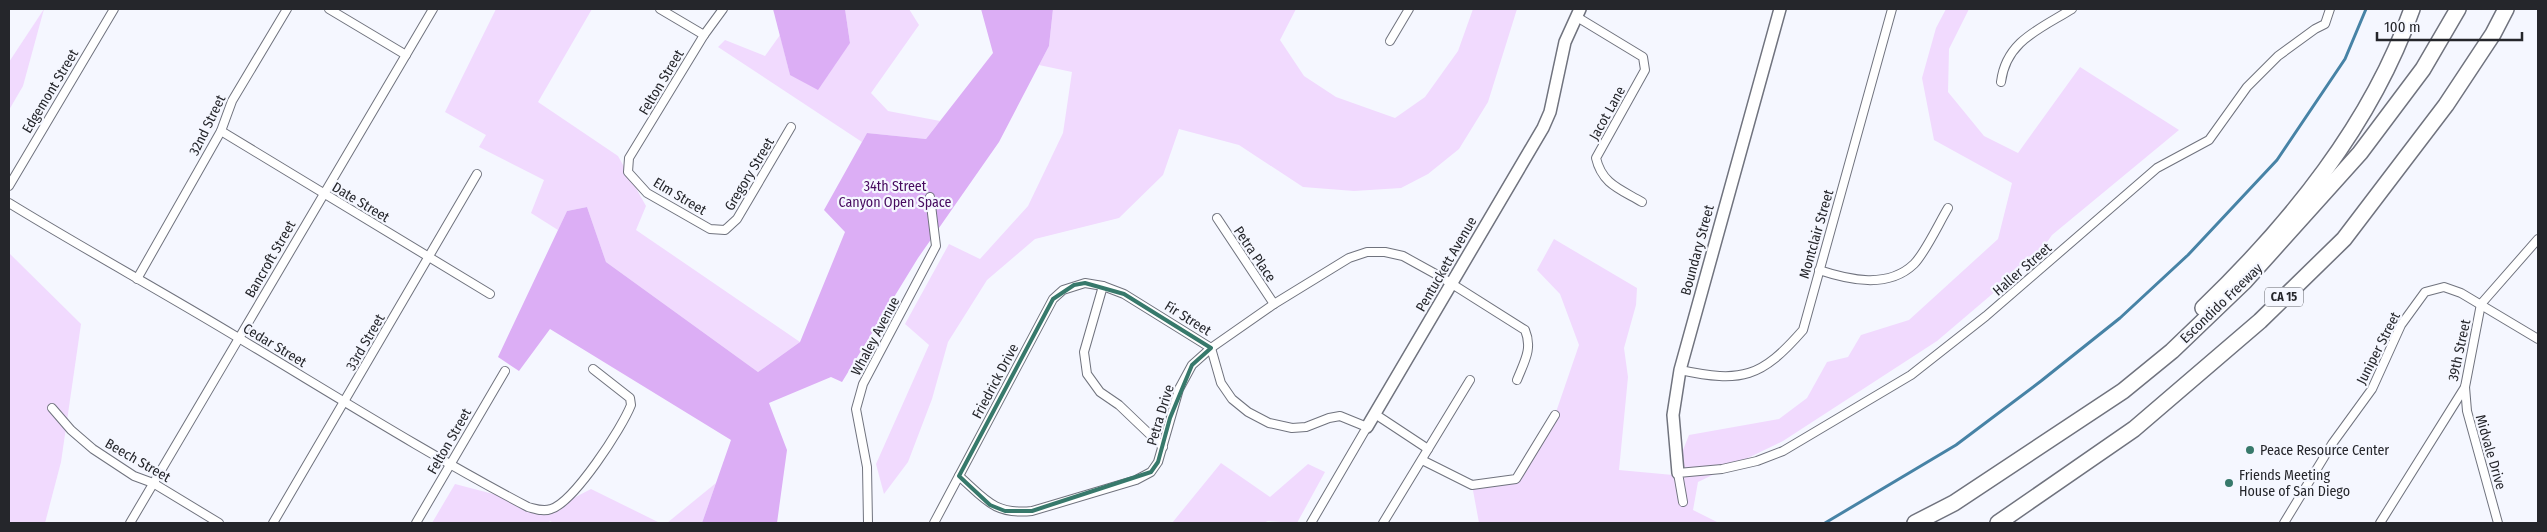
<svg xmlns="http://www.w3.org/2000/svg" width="2547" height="532" viewBox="0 0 2547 532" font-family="'Fira Sans Condensed',sans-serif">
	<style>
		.green { fill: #f1dafe }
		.forest { fill: #dcaef5 }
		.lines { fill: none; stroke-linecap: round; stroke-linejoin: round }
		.stream { stroke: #4783a6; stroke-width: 3 }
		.street-casing { stroke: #70737e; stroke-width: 10 }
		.secondary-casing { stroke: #70737e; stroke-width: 14 }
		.highway-casing { stroke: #70737e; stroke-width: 18 }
		.street { stroke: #fff; stroke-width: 8 }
		.secondary { stroke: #fff; stroke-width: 11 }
		.highway { stroke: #fff; stroke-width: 15 }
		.marked { fill: none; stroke: #37796b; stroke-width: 4; stroke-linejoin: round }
		.poi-dot { fill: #37796b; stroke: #f5f7ff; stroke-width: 2 }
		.labels { text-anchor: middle; stroke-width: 4.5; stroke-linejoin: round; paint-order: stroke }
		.shield { fill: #f5f7ff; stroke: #63656b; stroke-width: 1 }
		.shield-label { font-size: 12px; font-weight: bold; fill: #25262b }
		.street-label { font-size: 14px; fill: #25262b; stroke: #f5f7ff }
		.park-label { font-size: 14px; fill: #470a5f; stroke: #f5f7ff }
		.poi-label { font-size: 14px; fill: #25262b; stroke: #f5f7ff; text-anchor: start }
	</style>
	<rect width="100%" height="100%" fill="#f5f7ff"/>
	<g class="green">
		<path d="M44 9 23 86 9 110V62Z"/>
		<path d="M496 9H592L538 102 618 156 646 206 636 230 800 342 758 372 606 262 587 207 567 211 558 230 531 213 544 180 479 147 486 135 445 112Z"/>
		<path d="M845 9H909L919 25 871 93 888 111 940 121 926 139 867 133 862 142 718 47 725 40 765 56 780 35 790 75 850 43Z"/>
		<path d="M1053 9H1296L1280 40 1304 76 1336 97 1395 118 1425 97 1458 51 1473 9H1517L1488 102 1459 149 1428 174 1401 188 1354 191 1303 187 1239 145 1179 129 1163 175 1119 218 1035 239 987 280 948 342 932 399 908 462 884 494 876 464 929 345 905 324 949 244 980 259 1028 206 1063 133 1072 72 1039 65 1049 46Z"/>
		<path d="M1946 9H1969L1949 49 1948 92 1984 136 2018 153 2080 67 2179 130 2052 235 2038 255 1937 341 1783 441 1698 482 1693 510 1719 523H1479L1472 485 1516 479 1555 415 1579 345 1560 294 1537 270 1554 239 1637 288 1636 305 1624 348 1628 377 1619 470 1673 475 1689 435 1779 419 1807 398 1827 362 1848 357 1861 335 1909 320 1998 239 2012 183 1934 140 1922 78 1936 28Z"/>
		<path d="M9 253 81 324 61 462 45 523H9Z"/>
		<path d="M1221 463 1270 497 1308 464 1325 472 1297 523 1268 521 1263 523H1172Z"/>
		<path d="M716 483 702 523H667Z"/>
		<path d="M455 484 497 495 541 515 591 489 660 523H554L550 521 548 523H432Z"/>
	</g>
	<g class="forest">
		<path d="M773 9H845L850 43 818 90 790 75Z"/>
		<path d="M981 9H1053L1049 46 999 142 918 258 842 382 831 377 769 403 787 450 777 523H702L731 440 550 329 519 371 498 357 567 211 587 207 606 262 758 372 800 342 845 232 824 210 867 133 926 139 993 53Z"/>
	</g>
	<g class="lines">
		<path class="stream" d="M1825 523 1956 445 2041 381 2120 318 2188 255 2277 160 2345 59 2366 9"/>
		<defs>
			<g id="street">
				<path d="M329 9 406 55"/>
				<path d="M660 9 704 35"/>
				<path d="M723 9 704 35 629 158 628 172 647 193 710 229 725 230 737 219 791 127"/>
				<path d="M1577 17 1643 57 1645 70 1596 158C1602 184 1620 189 1642 202"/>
				<path d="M1390 41 1409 9"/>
				<path d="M2001 82C2006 41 2040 29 2072 9"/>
				<path d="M221 131 490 294"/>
				<path d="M9 186 114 9"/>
				<path d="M9 203C84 249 161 291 237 337 334 395 429 455 528 507 536 509 543 512 551 509 574 502 622 428 631 405L630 398 593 369"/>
				<path d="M1217 218 1274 304"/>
				<path d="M1819 270C1849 280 1888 289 1914 264 1925 253 1939 223 1948 208"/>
				<path d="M137 279 221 131 232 101 287 9"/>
				<path d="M1103 286 1084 352 1087 374 1100 392 1119 405 1163 447"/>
				<path d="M1680 370C1742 383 1761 378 1803 330L1892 9"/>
				<path d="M2465 387 2467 411 2498 523"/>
				<path d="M52 408 71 430 93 449 134 476 153 483 219 523"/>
				<path d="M1375 414 1428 449"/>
				<path d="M1422 460 1472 485 1516 479 1555 415"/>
				<path d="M959 476C985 499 994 515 1032 511L1136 480 1151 472 1158 462 1179 389 1192 365 1211 348 1274 304 1349 258 1367 252H1385L1403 256 1441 277 1525 330C1533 349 1524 362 1517 380"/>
				<path d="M1683 502 1678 473 1722 469 1757 461 1783 451 1911 375 1986 316 2157 168 2209 140 2247 87 2278 56 2315 29 2325 24 2330 9"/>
				<path d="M130 523 433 9"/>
				<path d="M273 523 477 174"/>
				<path d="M416 523 505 371"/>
				<path d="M868 523 867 467 856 409 863 384 936 246 930 197"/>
				<path d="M934 523 1053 299 1063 290 1085 283 1103 286 1124 294 1211 348 1221 383 1232 399 1248 412 1269 423 1292 428 1306 427 1329 418 1340 416 1367 427 1311 523"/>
				<path d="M1383 523 1470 380"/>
				<path d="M2284 523 2332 444 2372 389 2401 325 2425 292 2444 287 2461 293 2538 339"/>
				<path d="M2380 523 2465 387 2481 304 2538 239"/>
			</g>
			<g id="secondary">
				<path d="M1367 427 1543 128 1550 112 1565 42 1580 9"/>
				<path d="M1678 473 1673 415 1680 370 1780 9"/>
			</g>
			<g id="highway">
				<path d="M2203 308C2290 224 2371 125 2412 9"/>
				<path d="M1915 523 1954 503 2123 391 2172 351 2245 281 2360 153 2423 69 2458 9"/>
				<path d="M1998 523 2134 429 2260 321 2344 239 2446 105 2493 34 2506 9"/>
			</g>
		</defs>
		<use href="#street" class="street-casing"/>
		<use href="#secondary" class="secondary-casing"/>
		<use href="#highway" class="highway-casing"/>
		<use href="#street" class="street"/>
		<use href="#secondary" class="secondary"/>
		<use href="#highway" class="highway"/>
	</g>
	<path class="marked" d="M1085 283 1124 294 1211 348 1192 365 1170 418 1158 462 1151 472 1032 511H1005L990 505 959 476 1053 299 1074 285Z"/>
	<g class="poi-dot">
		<circle cx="2250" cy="450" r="5"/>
		<circle cx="2229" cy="483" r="5"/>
	</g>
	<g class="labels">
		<rect class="shield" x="2265" y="287.5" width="38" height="19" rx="4"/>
		<g class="shield-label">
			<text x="2284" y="301">CA 15</text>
		</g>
		<g class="street-label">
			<text transform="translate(661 82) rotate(-59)" y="5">Felton Street</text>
			<text transform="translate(50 91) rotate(-59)" y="5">Edgemont Street</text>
			<text transform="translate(1607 113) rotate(-61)" y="5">Jacot Lane</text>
			<text transform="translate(207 125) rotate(-64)" y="5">32nd Street</text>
			<text transform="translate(749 174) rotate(-59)" y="5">Gregory Street</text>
			<text transform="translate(680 196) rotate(31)" y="5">Elm Street</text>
			<text transform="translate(361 202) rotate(31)" y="5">Date Street</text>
			<text transform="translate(1816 234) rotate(-74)" y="5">Montclair Street</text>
			<text transform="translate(1697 250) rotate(-75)" y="5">Boundary Street</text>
			<text transform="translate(1255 254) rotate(56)" y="5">Petra Place</text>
			<text transform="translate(270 259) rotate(-60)" y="5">Bancroft Street</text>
			<text transform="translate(1446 264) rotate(-60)" y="5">Pentuckett Avenue</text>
			<text transform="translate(2022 269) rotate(-41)" y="5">Haller Street</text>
			<text transform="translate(2221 303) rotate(-44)" y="5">Escondido Freeway</text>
			<text transform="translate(1188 318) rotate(32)" y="5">Fir Street</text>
			<text transform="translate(875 336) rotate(-62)" y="5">Whaley Avenue</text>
			<text transform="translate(365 342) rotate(-60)" y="5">33rd Street</text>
			<text transform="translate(275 345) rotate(31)" y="5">Cedar Street</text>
			<text transform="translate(2378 348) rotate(-63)" y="5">Juniper Street</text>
			<text transform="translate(2459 350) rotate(-78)" y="5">39th Street</text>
			<text transform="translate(995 381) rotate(-62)" y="5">Friedrick Drive</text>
			<text transform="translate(1160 415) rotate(-73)" y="5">Petra Drive</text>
			<text transform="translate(449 441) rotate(-60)" y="5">Felton Street</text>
			<text transform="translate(2491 452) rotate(74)" y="5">Midvale Drive</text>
			<text transform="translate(138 460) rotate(30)" y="5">Beech Street</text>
		</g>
		<g class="park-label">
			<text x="895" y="191">34th Street<tspan x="895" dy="16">Canyon Open Space</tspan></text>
		</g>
		<g class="poi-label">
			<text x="2260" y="455">Peace Resource Center</text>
			<text x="2239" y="480">Friends Meeting<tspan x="2239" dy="16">House of San Diego</tspan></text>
		</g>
	</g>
	<rect width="2547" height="532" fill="none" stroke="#25262b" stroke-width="20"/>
	<path d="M2377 32v8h145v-8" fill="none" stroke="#25262b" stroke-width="2.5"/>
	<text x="2384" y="32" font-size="15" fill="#25262b" stroke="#f5f7ff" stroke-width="4" paint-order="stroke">100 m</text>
</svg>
